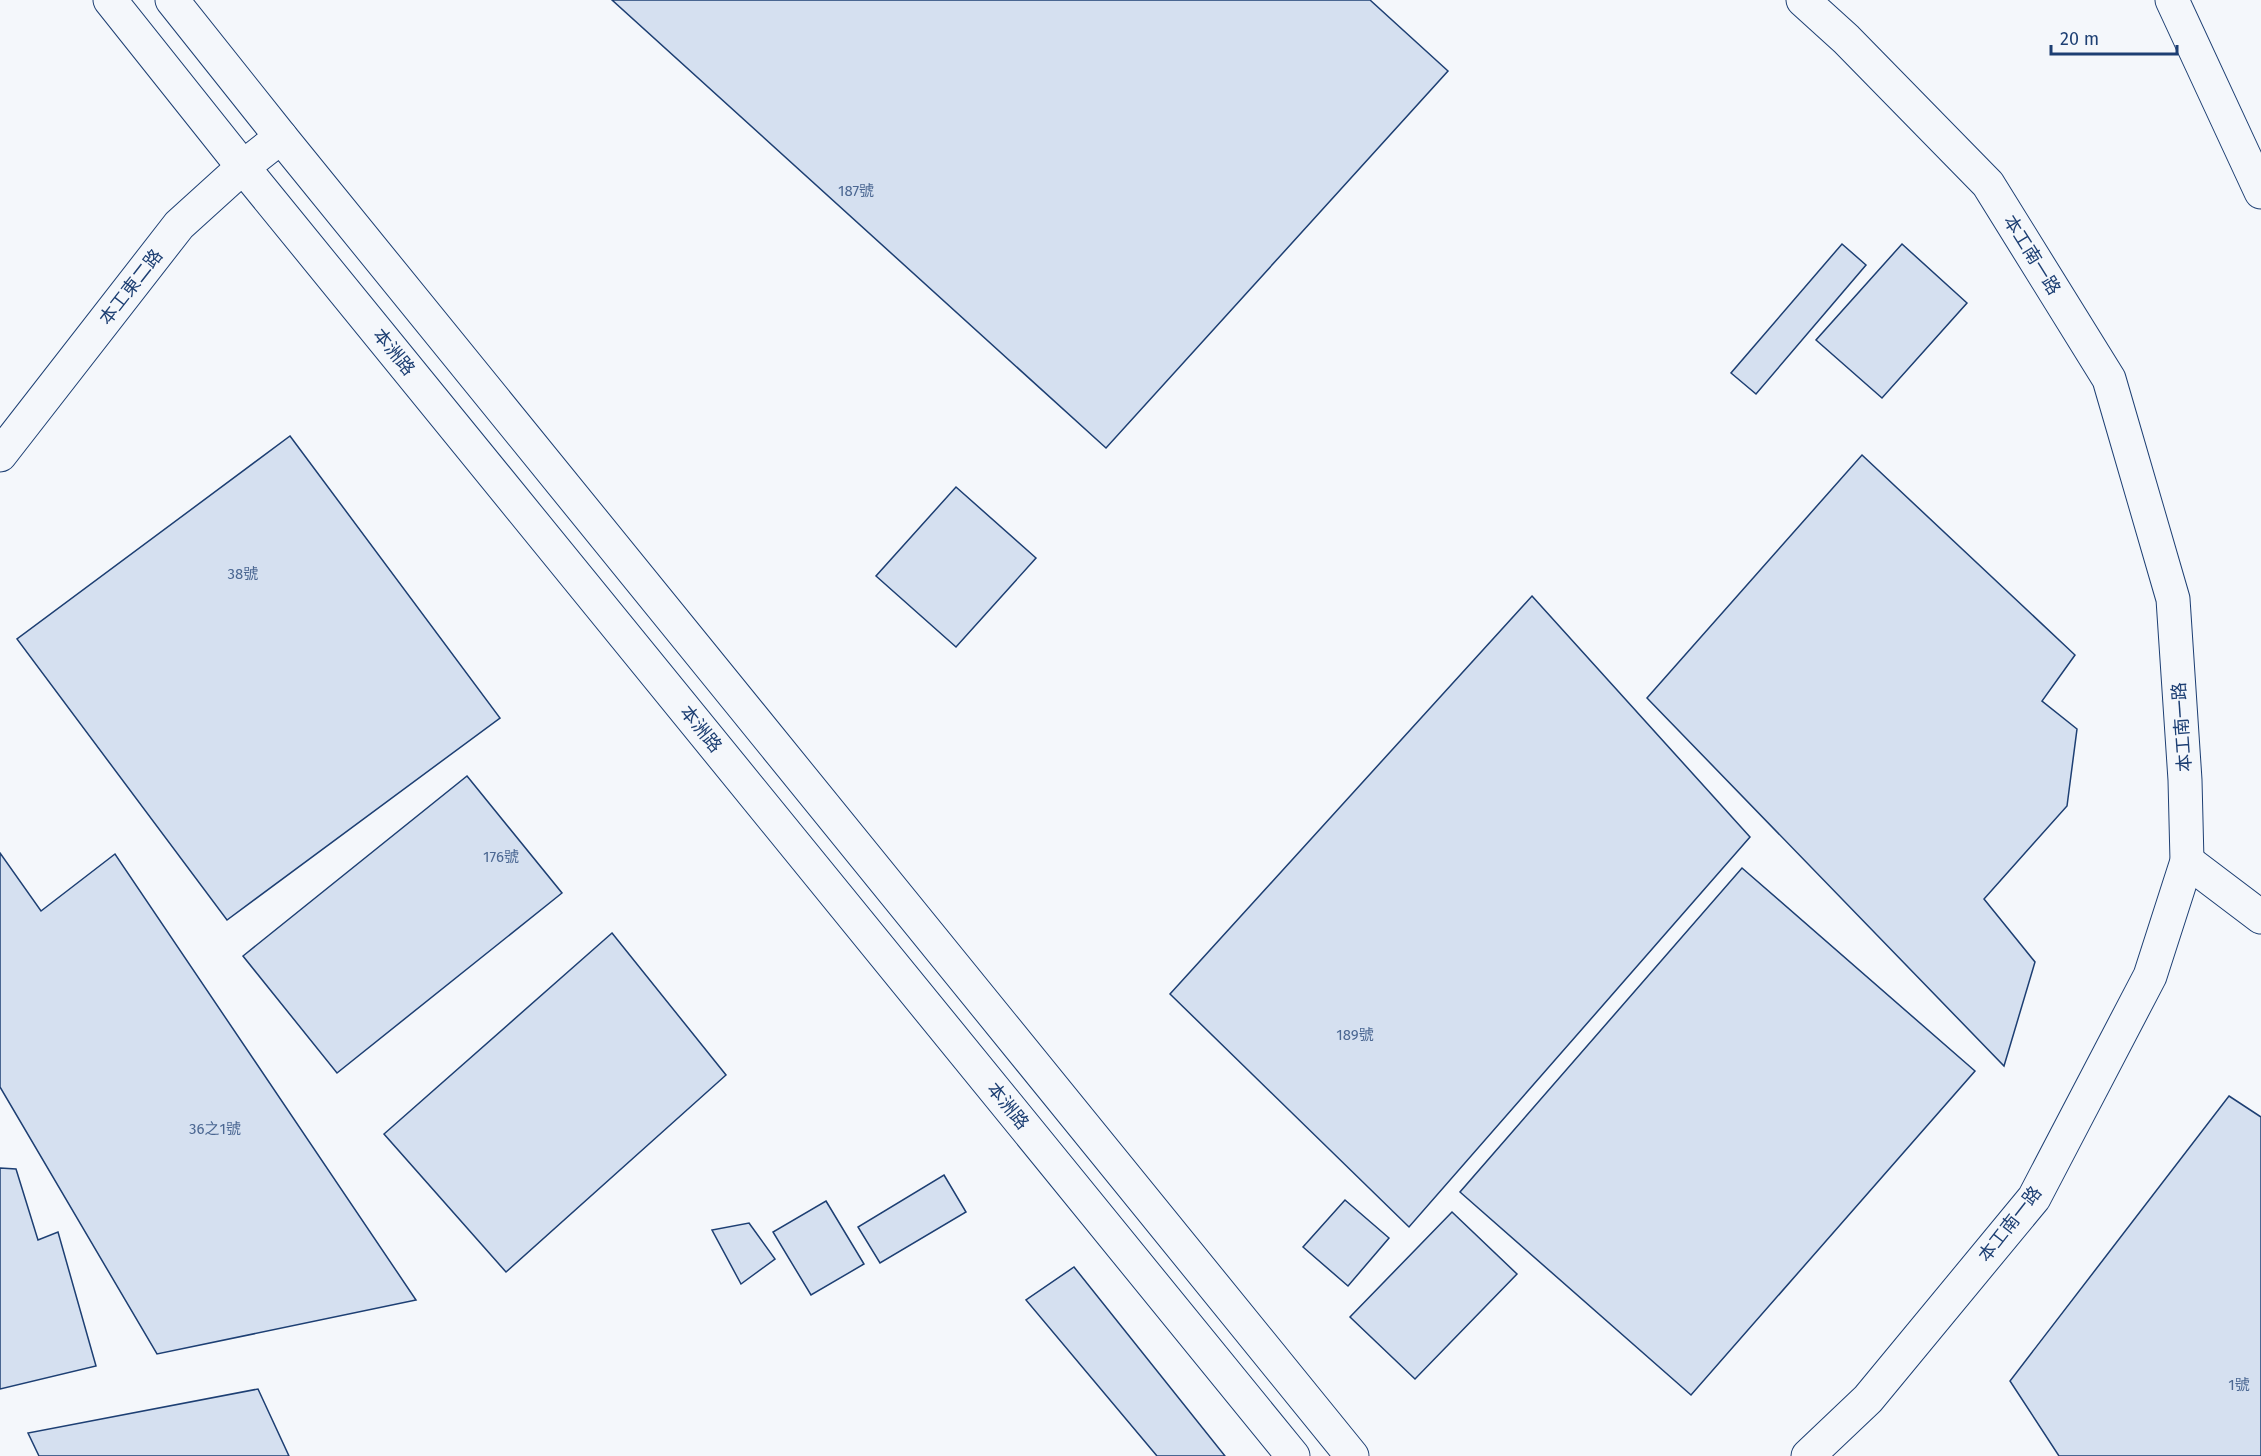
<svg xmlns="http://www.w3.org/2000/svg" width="2261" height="1456" viewBox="0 0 2261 1456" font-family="'Fira Sans','Noto Sans TC',sans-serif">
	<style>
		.building { fill: #d5e0f0; stroke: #1d3f73; stroke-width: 1.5 }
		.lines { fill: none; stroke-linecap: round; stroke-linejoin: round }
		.minor-casing { stroke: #1d3f73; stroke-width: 35 }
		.secondary-casing { stroke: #1d3f73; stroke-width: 35 }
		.minor { stroke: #f4f7fb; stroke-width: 33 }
		.secondary { stroke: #f4f7fb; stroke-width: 33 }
		.labels { text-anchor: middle; stroke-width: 4.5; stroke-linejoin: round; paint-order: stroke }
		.number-label { font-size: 15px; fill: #4b6792 }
		.street-label { font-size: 18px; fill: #1d3f73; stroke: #f4f7fb }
	</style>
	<rect width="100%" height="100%" fill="#f4f7fb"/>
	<g class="building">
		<path d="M612 0H1370L1448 71 1106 448Z"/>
		<path d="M1842 244 1866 265 1756 394 1731 373Z"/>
		<path d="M1902 244 1967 303 1882 398 1816 340Z"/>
		<path d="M290 436 500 718 227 920 17 639Z"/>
		<path d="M1862 455 2075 655 2042 701 2077 729 2067 806 1984 899 2035 962 2004 1066 1647 698Z"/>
		<path d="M956 487 1036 558 956 647 876 576Z"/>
		<path d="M1532 596 1750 837 1409 1227 1170 994Z"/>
		<path d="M467 776 562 893 337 1073 243 956Z"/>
		<path d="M0 853 41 911 115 854 416 1300 157 1354 0 1087Z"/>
		<path d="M1742 868 1975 1071 1691 1395 1460 1192Z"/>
		<path d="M612 933 726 1075 506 1272 384 1134Z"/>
		<path d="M2229 1096 2261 1117V1456H2059L2010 1381Z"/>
		<path d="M0 1168 16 1169 38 1240 58 1232 96 1366 0 1389Z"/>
		<path d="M944 1175 966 1212 880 1263 858 1227Z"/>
		<path d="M1345 1200 1389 1238 1348 1286 1303 1247Z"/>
		<path d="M826 1201 864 1264 811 1295 773 1232Z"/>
		<path d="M1452 1212 1517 1274 1415 1379 1350 1317Z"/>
		<path d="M749 1223 775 1259 741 1284 712 1230Z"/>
		<path d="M1074 1267 1225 1456H1157L1026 1300Z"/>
		<path d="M258 1389 289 1456H39L28 1433Z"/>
	</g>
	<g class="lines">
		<defs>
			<g id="minor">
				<path d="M1803 0 1846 39 1988 184 2109 379 2173 599 2185 780 2187 861 2150 976 2034 1198 1868 1399 1808 1456"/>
				<path d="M2172 0 2261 192"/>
				<path d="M0 455 179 225 243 167 281 137"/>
				<path d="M2187 861 2261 917"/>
			</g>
			<g id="secondary">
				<path d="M110 0 243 167 1293 1456"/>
				<path d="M172 0 281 137 1352 1456"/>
			</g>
		</defs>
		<use href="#minor" class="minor-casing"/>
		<use href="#secondary" class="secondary-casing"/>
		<use href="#minor" class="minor"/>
		<use href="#secondary" class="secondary"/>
	</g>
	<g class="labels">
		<g class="number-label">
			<text x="856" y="196">187號</text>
			<text x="243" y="579">38號</text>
			<text x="501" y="862">176號</text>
			<text x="1355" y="1040">189號</text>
			<text x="215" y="1134">36之1號</text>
			<text x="2239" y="1390">1號</text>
		</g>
		<g class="street-label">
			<text transform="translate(2032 255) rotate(58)" y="6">本工南一路</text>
			<text transform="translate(131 287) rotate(-52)" y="6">本工東二路</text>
			<text transform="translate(394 352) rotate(51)" y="6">本洲路</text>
			<text transform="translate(2182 727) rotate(-94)" y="6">本工南一路</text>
			<text transform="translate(701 729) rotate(51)" y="6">本洲路</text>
			<text transform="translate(1008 1106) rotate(51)" y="6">本洲路</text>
			<text transform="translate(2010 1224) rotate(-52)" y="6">本工南一路</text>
		</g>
	</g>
	<path d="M2051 45v9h126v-9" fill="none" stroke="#1d3f73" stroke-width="3"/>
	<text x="2060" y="45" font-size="18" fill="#1d3f73" stroke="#f4f7fb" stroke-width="4.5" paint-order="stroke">20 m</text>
</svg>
